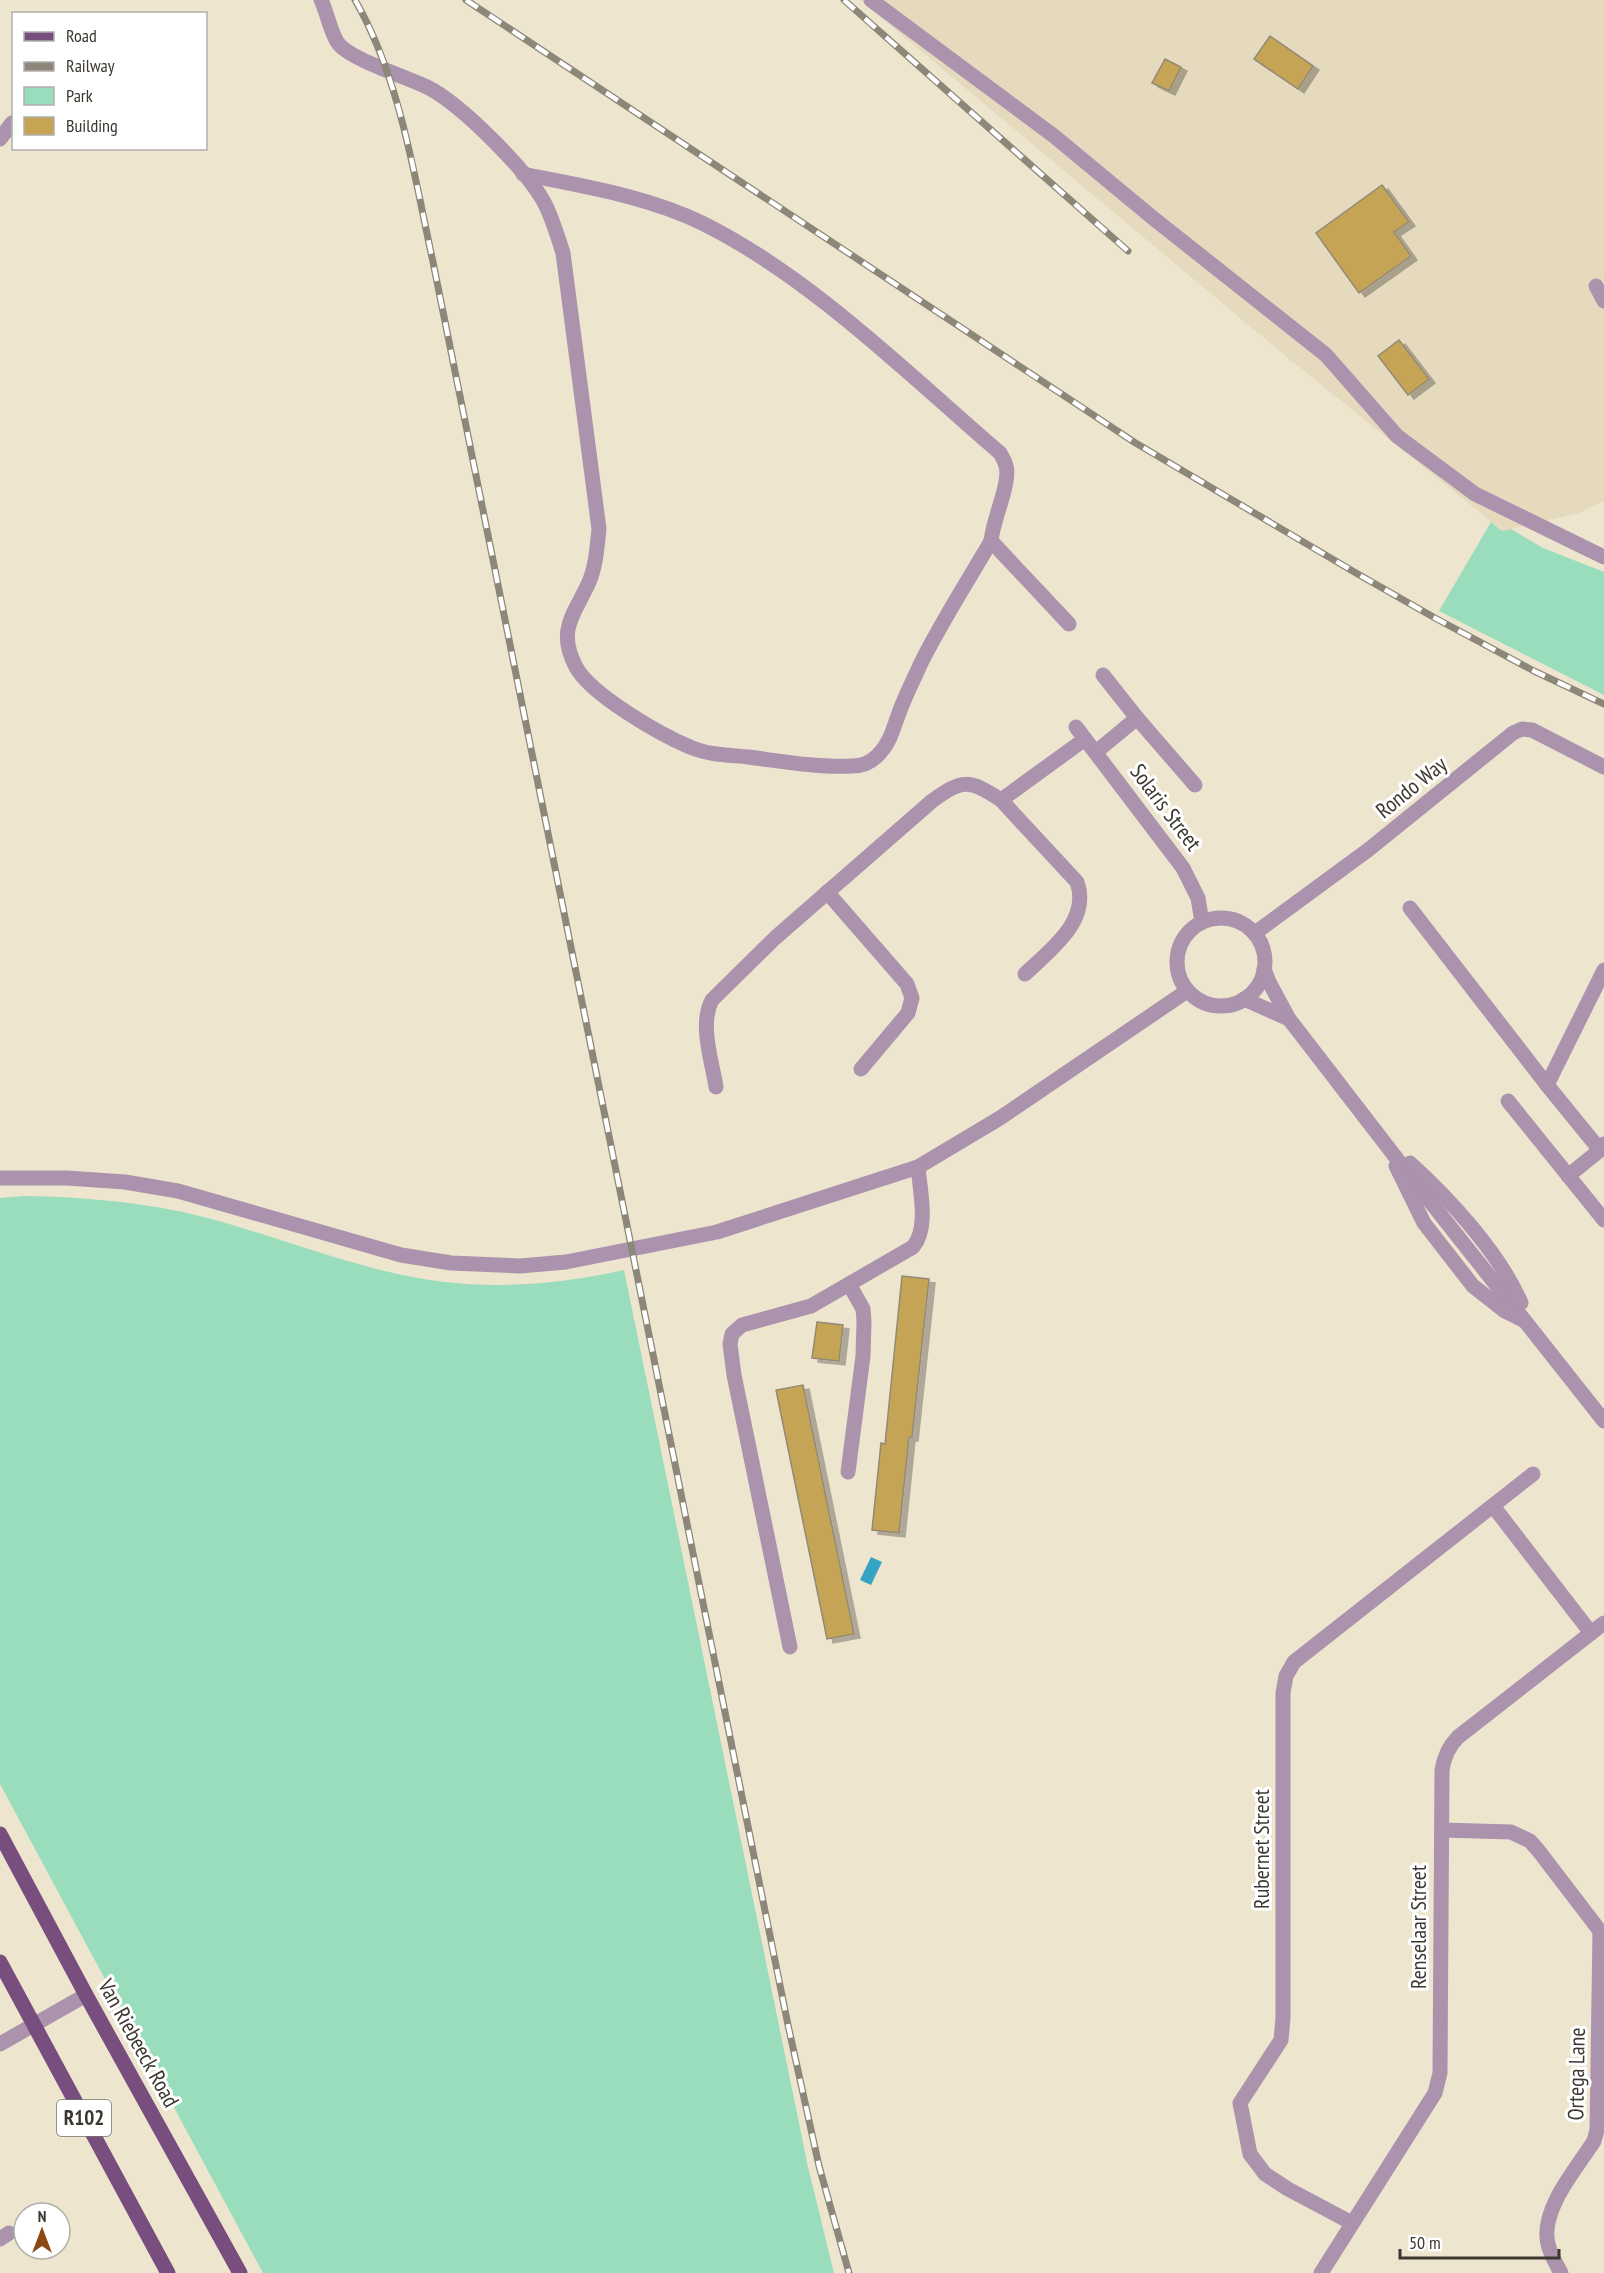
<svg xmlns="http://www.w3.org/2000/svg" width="1604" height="2273" viewBox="0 0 1604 2273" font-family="'PT Sans Narrow',sans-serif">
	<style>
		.built { fill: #e6dabe }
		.green { fill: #99ddbc }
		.water { fill: #35a4c3 }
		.building { fill: #c5a554; stroke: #928a76; stroke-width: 1.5; filter: url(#shadow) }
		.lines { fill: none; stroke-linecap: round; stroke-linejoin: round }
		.minor { stroke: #ab93ae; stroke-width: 15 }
		.major { stroke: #784e7f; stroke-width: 15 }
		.rail-casing { stroke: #8d8779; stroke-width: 7 }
		.rail { stroke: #fff; stroke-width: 4.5; stroke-dasharray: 14; stroke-linecap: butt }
		.labels { text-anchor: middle; stroke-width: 6; stroke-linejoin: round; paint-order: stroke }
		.shield { fill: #fff; stroke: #76746e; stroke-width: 1.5 }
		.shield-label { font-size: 21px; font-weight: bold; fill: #3c3830 }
		.street-label { font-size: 22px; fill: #3c3830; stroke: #fff }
	</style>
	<defs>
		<filter id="shadow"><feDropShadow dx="6" dy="4" stdDeviation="0" flood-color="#0004"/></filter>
	</defs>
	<rect width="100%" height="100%" fill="#eee5cf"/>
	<path class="built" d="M860 0H1604V501L1579 513 1503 531 1283 354Z"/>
	<g class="green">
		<path d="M1491 522 1502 531 1511 529 1543 548 1604 572V695L1439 611Z"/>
		<path d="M24 1196C85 1197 144 1202 204 1217 284 1238 362 1272 444 1282 505 1289 565 1283 624 1270L808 2167 834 2273H263L0 1784V1198Z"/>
	</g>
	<path class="water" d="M871 1557 882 1562 871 1585 860 1580Z"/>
	<g class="building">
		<path d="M1270 36 1313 66 1298 89 1254 59Z"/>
		<path d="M1165 59 1181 67 1169 91 1152 83Z"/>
		<path d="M1382 185 1409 222 1394 232 1411 256 1359 293 1316 233Z"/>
		<path d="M1399 340 1429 379 1408 395 1378 356Z"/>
		<path d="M902 1276 929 1279 912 1437H909L899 1533 872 1530 881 1443 885 1444Z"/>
		<path d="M817 1322 843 1325 839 1361 812 1358Z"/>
		<path d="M803 1385 854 1634 827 1639 776 1390Z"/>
	</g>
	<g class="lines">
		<g class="minor">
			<path d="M321 0C327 12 331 34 338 43 349 59 407 77 427 87 460 103 530 173 546 206 553 221 558 237 563 253L599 529C597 547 596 566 589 582 575 614 556 629 576 667 591 695 661 735 690 747 708 755 730 755 748 757 780 761 820 768 852 766 862 766 870 763 877 756 890 744 893 729 899 713 905 696 914 679 921 663 942 621 968 581 991 541"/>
			<path d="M871 0 1054 136 1153 218 1326 355 1397 436 1475 494 1604 557"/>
			<path d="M0 139 12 123"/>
			<path d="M523 174C582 186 647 196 702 223 811 277 908 374 1000 453 1002 457 1005 461 1006 466 1011 482 993 519 991 541L1069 624"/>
			<path d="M1596 286 1604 301"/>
			<path d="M1103 675 1137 718"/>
			<path d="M1076 727 1183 868 1198 898 1202 922"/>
			<path d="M1096 752 1137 718 1195 785"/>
			<path d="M1001 800 1077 882C1091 921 1050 950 1025 974"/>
			<path d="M827 892 907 984 912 998 908 1013 861 1069"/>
			<path d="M1410 908 1547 1085 1604 970"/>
			<circle cx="1221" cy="962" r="44"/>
			<path d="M1255 933 1368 850 1513 733 1522 729 1532 730 1604 767"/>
			<path d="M1264 969 1269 982 1289 1019 1414 1181 1604 1421"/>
			<path d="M1244 999 1289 1019"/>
			<path d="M1547 1085 1600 1150 1604 1144"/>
			<path d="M716 1087C712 1061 699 1024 712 1000L775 938 932 801C962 779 969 779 1001 800L1085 739"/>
			<path d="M1508 1101 1604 1220"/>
			<path d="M1410 1163C1450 1199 1500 1254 1521 1303"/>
			<path d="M1396 1166 1424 1223 1473 1286 1505 1311 1523 1320"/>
			<path d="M1568 1176 1600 1150"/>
			<path d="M0 1178H67L125 1182 178 1191 401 1255 451 1263 520 1266 566 1262 717 1232 918 1167 1000 1118 1187 991"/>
			<path d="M848 1472 863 1356 864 1321 863 1309 849 1284"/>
			<path d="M1493 1506 1591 1633"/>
			<path d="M790 1647 734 1375 730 1344 732 1334 742 1325 811 1306 913 1247C929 1228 920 1191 918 1167"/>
			<path d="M1442 1830 1511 1832 1530 1841 1538 1850 1600 1931 1604 1933"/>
			<path d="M0 2044 86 1995"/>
			<path d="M1352 2223 1288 2189 1265 2174 1250 2154 1240 2103 1281 2040 1283 2018V1693L1286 1676 1294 1662 1533 1474"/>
			<path d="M0 2239 9 2233"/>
			<path d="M1321 2273 1435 2093 1440 2073 1442 1770C1444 1757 1448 1747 1458 1737L1604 1623"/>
			<path d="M1561 2273C1555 2262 1548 2250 1547 2238 1544 2205 1577 2168 1594 2141L1597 2130 1600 1931"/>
		</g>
		<g class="major">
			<path d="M0 1834 86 1995 240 2273"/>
			<path d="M0 1962 168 2273"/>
		</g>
		<defs>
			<g id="rail">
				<path d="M355 0C400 78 414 175 433 262L788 2025 819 2166 849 2273"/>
				<path d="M466 0 1134 442 1356 573 1435 618 1534 671 1604 704"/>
				<path d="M844 0 1128 251"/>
			</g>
		</defs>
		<use href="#rail" class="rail-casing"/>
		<use href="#rail" class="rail"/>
	</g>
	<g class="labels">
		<rect class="shield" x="57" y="2100" width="54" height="36" rx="4.5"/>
		<g class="shield-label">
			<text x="84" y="2125">R102</text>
		</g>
		<g class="street-label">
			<text transform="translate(1411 787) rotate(-39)" y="8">Rondo Way</text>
			<text transform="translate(1166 807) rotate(53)" y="8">Solaris Street</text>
			<text transform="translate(1261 1849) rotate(-90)" y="8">Rubernet Street</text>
			<text transform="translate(1418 1927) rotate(-90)" y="8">Renselaar Street</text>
			<text transform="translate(139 2043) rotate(61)" y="8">Van Riebeeck Road</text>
			<text transform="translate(1576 2074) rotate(-89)" y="8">Ortega Lane</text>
		</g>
	</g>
	<rect x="12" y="12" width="195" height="138" fill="#ffffff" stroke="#b1afac" stroke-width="1.5"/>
	<rect x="24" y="32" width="30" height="9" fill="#784e7f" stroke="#b1afac" stroke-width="1.5"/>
	<text x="66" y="42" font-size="18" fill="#3c3830">Road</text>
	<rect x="24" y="62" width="30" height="9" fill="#8d8779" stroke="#b1afac" stroke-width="1.5"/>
	<text x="66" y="72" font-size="18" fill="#3c3830">Railway</text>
	<rect x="24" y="87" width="30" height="18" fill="#99ddbc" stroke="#b1afac" stroke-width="1.5"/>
	<text x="66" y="102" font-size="18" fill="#3c3830">Park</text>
	<rect x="24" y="117" width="30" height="18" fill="#c5a554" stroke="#b1afac" stroke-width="1.5"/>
	<text x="66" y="132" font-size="18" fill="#3c3830">Building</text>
	<g transform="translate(42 2231)"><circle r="28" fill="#ffffff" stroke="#b1afac" stroke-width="1.5"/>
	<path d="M0-4.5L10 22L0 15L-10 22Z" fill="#894814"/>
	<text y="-9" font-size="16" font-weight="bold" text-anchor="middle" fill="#3c3830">N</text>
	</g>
	<path d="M1400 2249v9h159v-9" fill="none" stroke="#3c3830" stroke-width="3"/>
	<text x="1409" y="2249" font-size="18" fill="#3c3830" stroke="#ffffff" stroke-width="4.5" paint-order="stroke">50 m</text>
</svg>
